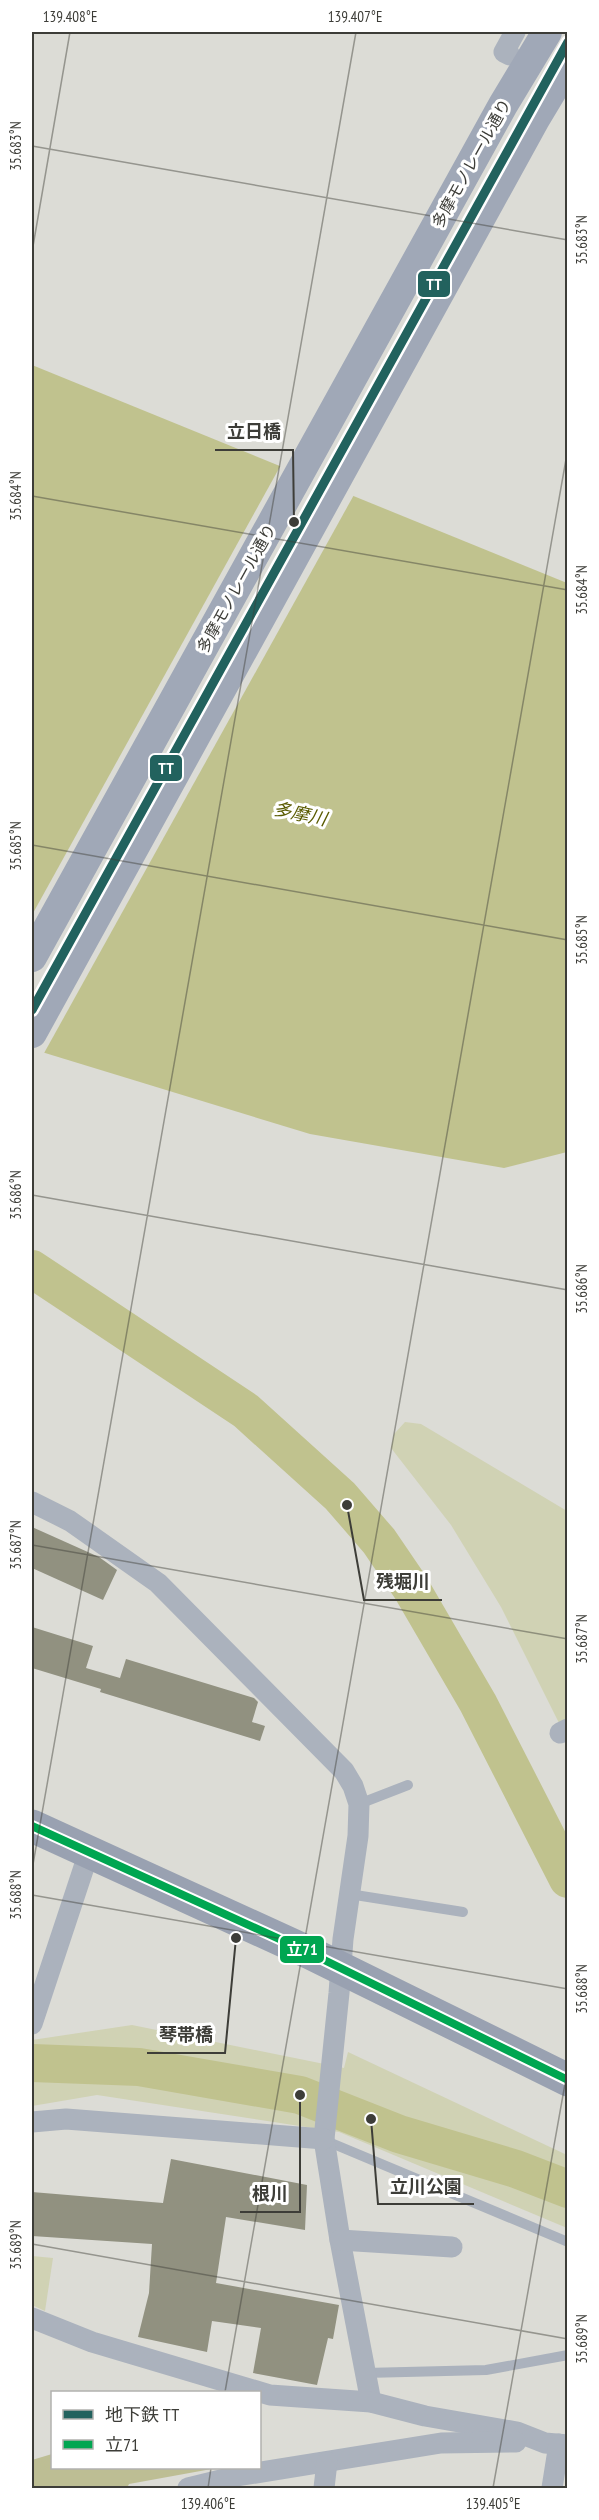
<svg xmlns="http://www.w3.org/2000/svg" width="599" height="2520" viewBox="0 0 599 2520" font-family="'PT Sans Narrow','Noto Sans JP',sans-serif">
	<style>
		.green { fill: #d0d2b4 }
		.forest { fill: #bdbe94 }
		.water { fill: #c0c28e }
		.pier { fill: #dcdcd6 }
		.lines { fill: none; stroke-linecap: round; stroke-linejoin: round }
		.river { stroke: #c0c28e; stroke-width: 38 }
		.building { fill: #919180 }
		.lane { stroke: #abb2bd; stroke-width: 10 }
		.street { stroke: #abb2bd; stroke-width: 21 }
		.secondary { stroke: #a0a8b7; stroke-width: 30 }
		.primary { stroke: #99a1b1; stroke-width: 33 }
		.bus-1-casing { stroke: #fff; stroke-width: 12 }
		.bus-1 { stroke: #00a651; stroke-width: 8 }
		.metro-1-casing { stroke: #fff; stroke-width: 14 }
		.metro-1 { stroke: #22625e; stroke-width: 9 }
		.ticks { fill: none; stroke: #3d3d38; stroke-width: 1.5; stroke-opacity: 0.45 }
		.labels { text-anchor: middle; stroke-width: 6; stroke-linejoin: round; paint-order: stroke }
		.street-label { font-size: 16px; fill: #3d3d38; stroke: #fff }
		.water-label { font-size: 18px; font-style: italic; fill: #5a5b00; stroke: #fff }
		.leader { fill: none; stroke: #3d3d38; stroke-width: 2 }
		.callout-dot { fill: #3d3d38; stroke: #fff; stroke-width: 2 }
		.callout-label { font-size: 18px; text-anchor: middle; font-weight: bold; fill: #3d3d38; stroke: #fff; stroke-width: 6; stroke-linejoin: round; paint-order: stroke }
		.line-badge { stroke: #fff; stroke-width: 2 }
		.badge-label { font-size: 16px; text-anchor: middle; font-weight: bold; fill: #fff }
		.neatline { fill: none; stroke: #3d3d38; stroke-width: 2 }
		.ticks-label { font-size: 15px; text-anchor: middle; fill: #3d3d38 }
	</style>
	<rect width="100%" height="100%" fill="#dcdcd6"/>
	<g class="green">
		<path d="M405 1422 421 1424 567 1511V1719L559 1723 501 1607 451 1525 391 1448 394 1434Z"/>
		<path d="M132 2025 344 2068 348 2052 567 2155V2228L339 2132 97 2095 32 2106V2040Z"/>
		<path d="M32 2256 53 2258 45 2311 32 2305Z"/>
	</g>
	<path class="forest" d="M52 2454V2468H217L129 2484 127 2488H32V2460Z"/>
	<path class="water" d="M32 365 567 583V1152L504 1168 310 1134 32 1049Z"/>
	<path class="pier" d="M282 463 355 493 43 1055 32 1052V915Z"/>
	<g class="lines">
		<g class="river">
			<path d="M32 1269 246 1411 340 1496 379 1541 411 1588 478 1703 568 1879"/>
			<path d="M32 2063 139 2067 300 2095 399 2134 516 2169 568 2189"/>
		</g>
	</g>
	<g class="building">
		<path d="M32 1527 99 1557 117 1570 103 1600 32 1568Z"/>
		<path d="M32 1627 93 1646 86 1668 120 1678 126 1659 254 1698 258 1702 252 1722 265 1726 260 1741 100 1692 101 1689 32 1668Z"/>
		<path d="M171 2159 307 2185 305 2230 226 2217 216 2283 339 2305 333 2339 328 2338 317 2385 253 2373 261 2328 212 2321 207 2352 138 2337 149 2293 152 2244 32 2236V2192L163 2203Z"/>
	</g>
	<g class="lines">
		<g class="lane">
			<path d="M359 1804 408 1785"/>
			<path d="M349 1894 463 1912"/>
			<path d="M324 2140 568 2242"/>
			<path d="M365 2373 486 2370 568 2355"/>
		</g>
		<g class="street">
			<path d="M510 55 504 52 515 32"/>
			<path d="M32 1502 70 1521 158 1583 344 1771 353 1786 359 1804 358 1836 343 1939 339 1993 324 2139 340 2240 371 2402"/>
			<path d="M560 1733 568 1729"/>
			<path d="M32 2024 89 1852"/>
			<path d="M32 2122 66 2119 324 2139"/>
			<path d="M340 2240 452 2247"/>
			<path d="M32 2318 92 2342 270 2395 371 2402 425 2416 517 2432 545 2443 568 2445"/>
			<path d="M188 2488 237 2476 441 2443 516 2442"/>
			<path d="M324 2488 327 2462"/>
			<path d="M552 2488 559 2444"/>
		</g>
		<g class="secondary">
			<path d="M32 957 503 105 547 32"/>
			<path d="M32 1033 535 119 568 64"/>
		</g>
		<path class="primary" d="M32 1826 310 1953 568 2080"/>
		<defs>
			<path id="bus-1" d="M32 1826 310 1953 568 2080"/>
		</defs>
		<use href="#bus-1" class="bus-1-casing"/>
		<use href="#bus-1" class="bus-1"/>
		<defs>
			<path id="metro-1" d="M32 1010 568 42"/>
		</defs>
		<use href="#metro-1" class="metro-1-casing"/>
		<use href="#metro-1" class="metro-1"/>
	</g>
	<path class="ticks" d="M32 146 568 240M32 252 70 32M32 496 568 590M32 845 568 940M32 1195 568 1290M32 1545 568 1639M32 1870 356 32M32 1895 568 1989M32 2244 568 2339M225 2392 568 448M208 2488 211 2468M493 2488 568 2067"/>
	<g class="labels">
		<g class="street-label">
			<text transform="translate(471 163) rotate(-61)" y="6">多摩モノレール通り</text>
			<text transform="translate(236 588) rotate(-61)" y="6">多摩モノレール通り</text>
		</g>
		<g class="water-label">
			<text transform="translate(300 814) rotate(12)" y="6">多摩川</text>
		</g>
	</g>
	<path class="leader" d="M294 522L293 450H215M347 1505L364 1600H442M236 1938L225 2053H147M371 2119L378 2204H474M300 2095L300 2212H240"/>
	<g class="callout-dot">
		<circle cx="294" cy="522" r="6"/>
		<circle cx="347" cy="1505" r="6"/>
		<circle cx="236" cy="1938" r="6"/>
		<circle cx="371" cy="2119" r="6"/>
		<circle cx="300" cy="2095" r="6"/>
	</g>
	<g class="callout-label">
		<text x="254" y="438">立日橋</text>
		<text x="403" y="1588">残堀川</text>
		<text x="186" y="2041">琴帯橋</text>
		<text x="426" y="2193">立川公園</text>
		<text x="270" y="2200">根川</text>
	</g>
	<g class="line-badge">
		<rect x="417" y="270" width="34" height="28" rx="6" fill="#22625e"/>
		<rect x="149" y="754" width="34" height="28" rx="6" fill="#22625e"/>
		<rect x="279" y="1935" width="46" height="29" rx="6" fill="#00a651"/>
	</g>
	<g class="badge-label">
		<text x="434" y="290">TT</text>
		<text x="166" y="774">TT</text>
		<text x="302" y="1955">立71</text>
	</g>
	<rect width="599" height="2520" fill="none" stroke="#ffffff" stroke-width="66"/>
	<rect x="51" y="2391" width="210" height="78" fill="#ffffff" stroke="#b1b1af" stroke-width="1.5"/>
	<rect x="63" y="2410" width="30" height="9" fill="#22625e" stroke="#b1b1af" stroke-width="1.5"/>
	<text x="105" y="2421" font-size="18" fill="#3d3d38">地下鉄 TT</text>
	<rect x="63" y="2440" width="30" height="9" fill="#00a651" stroke="#b1b1af" stroke-width="1.5"/>
	<text x="105" y="2451" font-size="18" fill="#3d3d38">立71</text>
	<rect x="33" y="33" width="533" height="2454" class="neatline"/>
	<g class="ticks-label">
		<text x="70" y="22">139.408°E</text>
		<text x="355" y="22">139.407°E</text>
		<text transform="translate(16 146) rotate(-90)" y="5">35.683°N</text>
		<text transform="translate(582 240) rotate(-90)" y="5">35.683°N</text>
		<text transform="translate(16 496) rotate(-90)" y="5">35.684°N</text>
		<text transform="translate(582 590) rotate(-90)" y="5">35.684°N</text>
		<text transform="translate(16 846) rotate(-90)" y="5">35.685°N</text>
		<text transform="translate(582 940) rotate(-90)" y="5">35.685°N</text>
		<text transform="translate(16 1195) rotate(-90)" y="5">35.686°N</text>
		<text transform="translate(582 1289) rotate(-90)" y="5">35.686°N</text>
		<text transform="translate(16 1545) rotate(-90)" y="5">35.687°N</text>
		<text transform="translate(582 1639) rotate(-90)" y="5">35.687°N</text>
		<text transform="translate(16 1895) rotate(-90)" y="5">35.688°N</text>
		<text transform="translate(582 1989) rotate(-90)" y="5">35.688°N</text>
		<text transform="translate(16 2245) rotate(-90)" y="5">35.689°N</text>
		<text transform="translate(582 2339) rotate(-90)" y="5">35.689°N</text>
		<text x="208" y="2509">139.406°E</text>
		<text x="493" y="2509">139.405°E</text>
	</g>
</svg>
